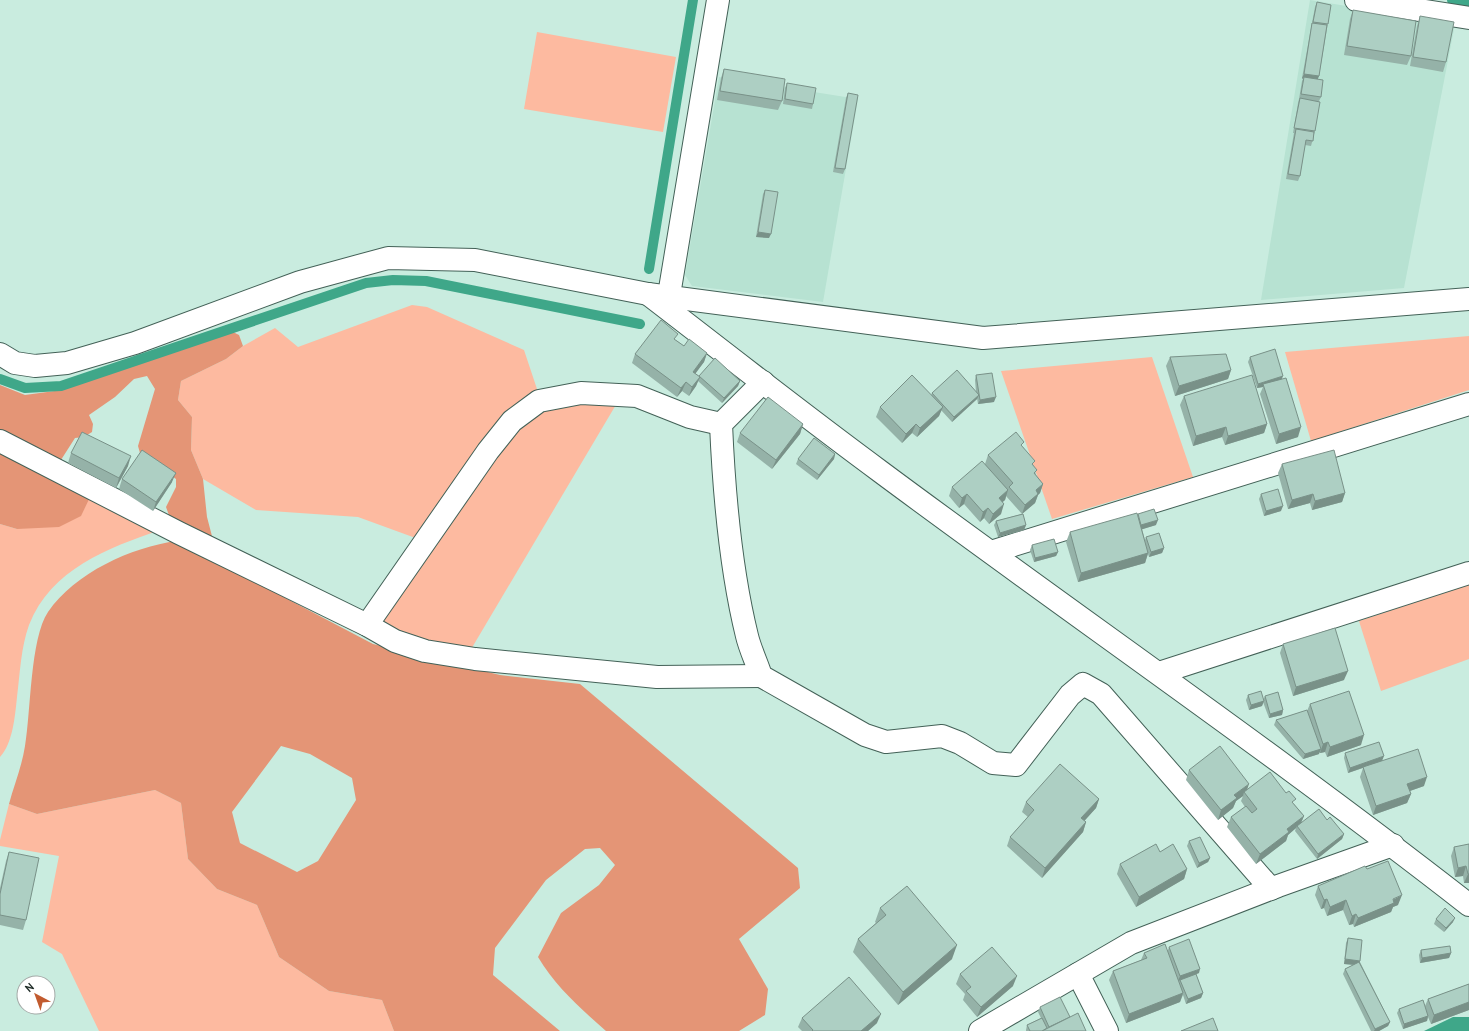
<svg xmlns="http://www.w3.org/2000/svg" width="1469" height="1031" viewBox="0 0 1469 1031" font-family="'PT Sans',sans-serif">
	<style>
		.built { fill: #b7e2d2 }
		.green { fill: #fdbaa0 }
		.forest { fill: #e49576; fill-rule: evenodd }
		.water { fill: #3fa789 }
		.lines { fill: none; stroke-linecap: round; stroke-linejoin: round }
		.stream { stroke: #3fa789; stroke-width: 10 }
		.street-casing { stroke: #436157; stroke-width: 24 }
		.secondary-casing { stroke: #436157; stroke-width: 24 }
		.street { stroke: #fff; stroke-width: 22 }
		.secondary { stroke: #fff; stroke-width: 22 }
		.wall { fill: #95b2a8 }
		.shaded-wall { fill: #799188 }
		.building { fill: #adcfc3; stroke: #799188 }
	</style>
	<rect width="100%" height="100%" fill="#c9ecdf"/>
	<g class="built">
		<path d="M1310 0 1455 24 1404 288 1261 300Z"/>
		<path d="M719 77 858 99 823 302 692 286 685 275Z"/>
	</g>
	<g class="green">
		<path d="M537 32 676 57 663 132 524 109Z"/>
		<path d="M412 305 427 307 524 350 539 395 421 540 358 517 256 510 203 479 191 450 192 417 178 400 181 381 226 359 243 346 275 328 298 347Z"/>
		<path d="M1469 336V390L1311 441 1285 352Z"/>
		<path d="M1152 357 1193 477 1052 519 1001 371Z"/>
		<path d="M565 402 617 403 470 651 413 641 382 627V618L499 447 530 415Z"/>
		<path d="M92 493 160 530C108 548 51 569 29 625 21 647 20 673 17 697 15 716 13 743 0 757V524L17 529Z"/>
		<path d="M1469 584V659L1381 691 1359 621Z"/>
		<path d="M155 790 181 803 188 859 217 889 257 905 279 957 329 991 382 1000 394 1031H99L62 954 42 942 59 856 0 846V840L9 804 37 814Z"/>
	</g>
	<g class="forest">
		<path d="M233 332 239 335 243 346 226 359 181 381 178 400 192 417 191 450 203 479 207 517 213 540 170 518 166 507 176 487V479L140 453 138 446 155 389 147 376 134 379 115 397 89 415 93 424 92 432 84 437 75 438 59 463 0 433V385L25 395 62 390Z"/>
		<path d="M0 453 92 493 81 516 59 527 17 529 0 524Z"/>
		<path d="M177 541 373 644 500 675 580 684 798 868 800 888 739 939 768 989 765 1015 739 1031H606C581 1009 555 986 538 957L561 913 599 885 615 865 600 848 585 849 546 880 495 948 493 975 560 1031H394L382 1000 329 991 279 957 257 905 217 889 188 859 181 803 155 790 37 814 9 804C14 785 22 766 25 746 31 712 30 639 48 612 75 573 131 547 177 541ZM281 746 310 754 352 778 356 800 318 861 297 872 240 843 232 812Z"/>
	</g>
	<path class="water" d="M1453 1017H1469V1031H1424Z"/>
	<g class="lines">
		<g class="stream">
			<path d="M1452 0 1469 3"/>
			<path d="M649 269 693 0"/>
			<path d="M0 379 25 388 61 386 366 283 393 280 426 281 640 324"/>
		</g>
		<defs>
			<g id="street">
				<path d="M1356 0 1469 18"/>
				<path d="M648 294C725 353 802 414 881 472 1076 617 1277 755 1469 905"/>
				<path d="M669 295 718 0"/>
				<path d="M763 382 721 424C724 494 730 567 747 636 750 649 757 663 761 676L865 735 886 742 942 736 960 743 993 763 1016 765 1070 695 1083 684 1101 694 1271 889"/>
				<path d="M0 441 179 533 367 625 395 641 425 651 475 659 657 677 761 676"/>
				<path d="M991 552 1469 404"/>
				<path d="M367 625 488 451 512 421 539 401 581 393 637 396 690 417 721 424"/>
				<path d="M1159 673 1469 573"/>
				<path d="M1078 974 1107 1031"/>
				<path d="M980 1031 1131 943 1278 886 1393 845"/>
			</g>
			<path id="secondary" d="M0 354 15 363 35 366 67 363 135 343 300 282 388 258 475 260 648 294 983 338 1469 299"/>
		</defs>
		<use href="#street" class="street-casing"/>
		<use href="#secondary" class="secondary-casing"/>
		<use href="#street" class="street"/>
		<use href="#secondary" class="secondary"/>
	</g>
	<g class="wall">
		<path d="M1317 2 1331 5 1319 76 1317 79 1321 97 1319 101 1315 131 1311 146 1305 145 1300 176 1298 181 1286 179 1294 133H1293L1298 103 1299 99 1302 81 1303 79 1302 78 1311 28 1312 23 1315 7Z"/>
		<path d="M1353 10 1411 56 1407 65 1344 55 1350 19Z"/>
		<path d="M1420 16 1446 62 1443 72 1410 66 1417 26Z"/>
		<path d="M724 69 782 101 778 110 717 100 721 78Z"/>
		<path d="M787 83 813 104 812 109 783 104 785 88Z"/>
		<path d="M848 93 845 169 843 174 833 172 846 98Z"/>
		<path d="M765 190 769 238 756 237 763 194Z"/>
		<path d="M676 340 684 346 707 353 704 362 695 373 699 376 740 381 738 386 722 403 698 381 696 386 689 396 682 391 677 397 632 363 635 354Z"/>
		<path d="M1170 357 1231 370 1228 379 1175 396 1166 366Z"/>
		<path d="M1250 357 1282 379 1298 437 1276 444 1260 394 1263 387 1257 388 1248 362Z"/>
		<path d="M976 375 994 402 978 404 977 398V399L952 422 941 410 939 416 917 437 912 433 902 443 876 417 880 407 931 395 932 393 976 392 975 380Z"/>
		<path d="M1184 396 1267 424 1264 433 1225 445 1222 437 1193 446 1180 405Z"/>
		<path d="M803 424 800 434 772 469 737 442 740 433Z"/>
		<path d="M1023 447 1034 466 1036 475 1043 484 1040 493 1038 495 1035 503 1022 514 1026 525 1024 530 998 537 994 525 996 521 1022 514 1006 496 1005 500 1002 502 1001 514 989 524 984 518 980 522 964 504 959 508 949 496 952 487 985 464 988 455Z"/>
		<path d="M71 453 128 466 116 488 68 463Z"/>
		<path d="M835 454 834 459 817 480 796 464 798 459Z"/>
		<path d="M1282 464 1345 493 1342 502 1312 510 1310 503 1288 509 1278 473Z"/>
		<path d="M122 479 172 482 153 511 119 489Z"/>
		<path d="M1261 494 1281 511 1264 516 1259 499Z"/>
		<path d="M1138 514 1156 525 1142 529 1145 540 1146 537 1164 548 1162 553 1149 557 1148 554 1145 563 1078 582 1066 542 1070 532 1138 516Z"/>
		<path d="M1032 545 1058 552 1056 556 1034 562 1030 550Z"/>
		<path d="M1283 644 1344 680 1293 696 1280 653Z"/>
		<path d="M1248 695 1263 700 1265 696 1283 710 1282 715 1269 718 1263 702 1262 706 1249 710 1246 700Z"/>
		<path d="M1310 704 1361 745 1327 757 1325 752 1320 753 1319 752V754L1303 759 1274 725 1276 720 1307 711Z"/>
		<path d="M1345 753 1382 761 1424 786 1410 791 1411 794 1407 803 1373 815 1360 777 1363 768 1348 773 1344 758Z"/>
		<path d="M1189 770 1247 790 1294 804 1304 816 1301 823 1327 820 1344 834 1342 839 1317 859 1295 831 1296 828 1288 835 1286 841 1256 864 1227 827 1231 817 1245 807 1241 801 1243 796 1236 801 1233 808 1218 820 1186 780Z"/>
		<path d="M1099 799 1096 808 1084 821 1086 822 1083 832 1042 878 1007 846 1010 837 1028 817 1022 812 1026 802Z"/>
		<path d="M1189 841 1210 858 1208 862 1197 868 1187 846Z"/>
		<path d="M1469 844V883H1464L1463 876 1455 877 1451 856 1454 847Z"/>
		<path d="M9 852 26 920 23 930 0 925V888L6 861Z"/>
		<path d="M1160 852 1187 869 1184 879 1136 907 1117 874 1120 864Z"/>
		<path d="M1367 869 1398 905 1393 907 1391 912 1354 927 1353 924 1349 925 1343 910 1327 916 1324 908 1321 909 1315 895 1318 886Z"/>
		<path d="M880 908 952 959 898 1005 853 952 858 939 876 923 875 922Z"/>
		<path d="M1436 919 1453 922 1444 932 1434 924Z"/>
		<path d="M1348 938 1390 1022 1388 1026 1379 1031H1371L1343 974 1345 969 1353 965 1344 964 1346 943Z"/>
		<path d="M1169 947 1199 973 1196 974 1203 993 1201 998 1186 1004 1183 995 1180 1002 1126 1023 1109 980 1113 971 1141 960 1144 953 1168 950Z"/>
		<path d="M1421 950 1451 953 1449 958 1420 963 1419 955Z"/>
		<path d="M960 974 1013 986 977 1017 963 1000 965 994 956 984Z"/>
		<path d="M1469 984V1010L1431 1024 1428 1017 1427 1021 1403 1029 1397 1013 1399 1009 1425 1006 1428 999Z"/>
		<path d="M1040 1007 1070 1017 1086 1031H1026V1030L1027 1025 1041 1018 1038 1012Z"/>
		<path d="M802 1018 877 1023 868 1031H802L798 1027Z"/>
	</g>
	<g class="shaded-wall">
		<path d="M1304 74 1319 76 1317 81 1304 77 1303 79 1302 78Z"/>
		<path d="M758 232 771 234 769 238 756 237Z"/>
		<path d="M707 353 704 362 690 381 693 372Z"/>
		<path d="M1231 370 1228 379 1175 396 1179 386Z"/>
		<path d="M1283 376 1281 381 1263 384V387L1257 388 1258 384Z"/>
		<path d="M700 377 696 386 689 396 692 387Z"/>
		<path d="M740 381 738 386 722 403 724 398Z"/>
		<path d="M686 382 682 391 677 397 681 388Z"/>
		<path d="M979 395 977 399 952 422 954 417Z"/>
		<path d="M996 397 994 402 978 404 980 400Z"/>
		<path d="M943 407 939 416 917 437 920 428Z"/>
		<path d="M803 424 800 434 772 469 776 460Z"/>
		<path d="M916 424 912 433 902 443 906 434Z"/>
		<path d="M1267 424 1264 433 1225 445 1228 436Z"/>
		<path d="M1226 427 1222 437 1193 446 1196 436Z"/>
		<path d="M1301 427 1298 437 1276 444 1279 434Z"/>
		<path d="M835 454 834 459 817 480 819 475Z"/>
		<path d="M131 456 128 466 116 488 119 478Z"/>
		<path d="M176 473 172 482 153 511 156 502Z"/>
		<path d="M1043 484 1040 493 1038 495 1035 503 1022 514 1025 505 1036 490Z"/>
		<path d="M1008 490 1005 500 996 508 999 498Z"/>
		<path d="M1345 493 1342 502 1312 510 1315 501Z"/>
		<path d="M967 494 964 504 959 508 962 498Z"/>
		<path d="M1313 494 1310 503 1288 509 1292 500Z"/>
		<path d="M1004 504 1001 514 989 524 993 514Z"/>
		<path d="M1283 506 1281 511 1264 516 1266 511Z"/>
		<path d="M988 508 984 518 980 522 983 512Z"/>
		<path d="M1158 520 1156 525 1140 530 1141 525Z"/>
		<path d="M1026 525 1024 530 998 537 1000 533Z"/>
		<path d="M1164 548 1162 553 1149 557 1151 552Z"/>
		<path d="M1058 552 1056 556 1034 562 1035 558Z"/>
		<path d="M1148 553 1145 563 1078 582 1081 573Z"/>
		<path d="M1348 671 1344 680 1293 696 1296 687Z"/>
		<path d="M1264 701 1262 706 1249 710 1251 705Z"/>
		<path d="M1283 710 1282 715 1269 718 1270 714Z"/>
		<path d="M1364 735 1361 745 1327 757 1330 747Z"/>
		<path d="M1328 742 1325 752 1320 753 1323 744Z"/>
		<path d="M1321 749 1319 754 1303 759 1305 754Z"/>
		<path d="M1384 756 1382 761 1348 773 1350 768Z"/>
		<path d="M1427 777 1424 786 1404 793 1407 784Z"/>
		<path d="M1249 784 1246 793 1244 792 1243 796 1236 801 1233 808 1218 820 1221 810 1234 795Z"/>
		<path d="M1411 794 1407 803 1373 815 1376 806Z"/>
		<path d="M1099 799 1096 808 1078 828 1081 818Z"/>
		<path d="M1304 816 1300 825 1297 826 1296 828 1288 835 1286 841 1256 864 1260 854 1287 829Z"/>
		<path d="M1086 822 1083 832 1042 878 1045 868Z"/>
		<path d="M1344 834 1342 839 1317 859 1318 854Z"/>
		<path d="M1210 858 1208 862 1197 868 1199 863Z"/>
		<path d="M1466 866 1463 876 1455 877 1458 868Z"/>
		<path d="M1187 869 1184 879 1136 907 1139 897Z"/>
		<path d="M1468 874H1469V883H1464Z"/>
		<path d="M1402 895 1398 905 1393 907 1391 912 1354 927 1358 918Z"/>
		<path d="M1327 899 1324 908 1321 909 1324 900Z"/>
		<path d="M1346 900 1343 910 1327 916 1330 907Z"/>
		<path d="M1356 914 1353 924 1349 925 1352 916Z"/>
		<path d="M1455 918 1453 922 1444 932 1446 928Z"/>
		<path d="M957 945 952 959 898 1005 903 992Z"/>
		<path d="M1451 953 1449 958 1420 963 1422 958Z"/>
		<path d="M1345 959 1360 961 1358 965 1344 964Z"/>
		<path d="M1200 969 1199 973 1178 981 1180 976Z"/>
		<path d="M1017 976 1013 986 977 1017 981 1007Z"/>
		<path d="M1183 993 1180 1002 1126 1023 1129 1014Z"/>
		<path d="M1203 993 1201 998 1186 1004 1188 999Z"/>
		<path d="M1469 1002V1010L1431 1024 1434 1015Z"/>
		<path d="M881 1014 877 1023 868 1031H861Z"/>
		<path d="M1428 1016 1427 1021 1403 1029 1404 1024Z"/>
		<path d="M1390 1022 1388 1026 1379 1031H1374L1375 1029Z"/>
	</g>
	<g class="building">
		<path d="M1317 2 1331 5 1328 24 1313 22Z"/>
		<path d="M1353 10 1416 21 1411 56 1347 46Z"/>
		<path d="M1420 16 1454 22 1446 62 1413 57Z"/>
		<path d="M1312 23 1327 25 1319 76 1304 74Z"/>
		<path d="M724 69 785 79 782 101 720 91Z"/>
		<path d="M1304 77 1323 80 1321 97 1301 94Z"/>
		<path d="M787 83 816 88 813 104 785 99Z"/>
		<path d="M848 93 858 95 845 169 835 168Z"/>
		<path d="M1300 98 1320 102 1315 131 1294 128Z"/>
		<path d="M1296 129 1314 132 1313 141 1306 140 1300 176 1288 174Z"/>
		<path d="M765 190 778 192 771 234 758 232Z"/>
		<path d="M661 320 678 334 674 339 684 346 689 339 707 353 693 372 700 377 692 387 686 382 681 388 635 354Z"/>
		<path d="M1275 349 1283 376 1258 384 1250 357Z"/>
		<path d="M1226 354 1231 370 1179 386 1170 357Z"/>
		<path d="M715 358 740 381 724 398 699 376Z"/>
		<path d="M957 370 979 395 954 417 932 393Z"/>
		<path d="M992 373 996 397 980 400 976 375Z"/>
		<path d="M912 375 943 407 920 428 916 424 906 434 880 407Z"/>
		<path d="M1252 375 1267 424 1228 436 1226 427 1196 436 1184 396Z"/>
		<path d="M1286 378 1301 427 1279 434 1263 384Z"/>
		<path d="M768 397 803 424 776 460 740 433Z"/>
		<path d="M82 432 131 456 119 478 71 453Z"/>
		<path d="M1016 432 1024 442 1021 445 1035 461 1032 464 1037 470 1034 473 1043 484 1036 490 1038 494 1025 505 1009 487 1013 483 988 455Z"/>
		<path d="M814 438 835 454 819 475 798 459Z"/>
		<path d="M142 450 176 473 156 502 122 479Z"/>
		<path d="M1334 450 1345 493 1315 501 1313 494 1292 500 1282 464Z"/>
		<path d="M982 461 1008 490 999 498 1004 504 993 514 988 508 983 512 967 494 962 498 952 487Z"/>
		<path d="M1278 489 1283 506 1266 511 1261 494Z"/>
		<path d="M1154 509 1158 520 1141 525 1138 514Z"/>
		<path d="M1137 513 1148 553 1081 573 1070 532Z"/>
		<path d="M1023 514 1026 525 1000 533 996 521Z"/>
		<path d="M1159 533 1164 548 1151 552 1146 537Z"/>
		<path d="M1054 539 1058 552 1035 558 1032 545Z"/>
		<path d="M1335 628 1348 671 1296 687 1283 644Z"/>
		<path d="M1261 691 1264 701 1251 705 1248 695Z"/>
		<path d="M1349 691 1364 735 1330 747 1328 742 1323 744 1310 704Z"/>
		<path d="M1278 692 1283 710 1270 714 1265 696Z"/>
		<path d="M1307 710 1321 749 1305 754 1276 720Z"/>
		<path d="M1379 742 1384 756 1350 768 1345 753Z"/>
		<path d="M1220 746 1249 784 1234 795 1237 798 1221 810 1189 770Z"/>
		<path d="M1418 749 1427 777 1407 784 1411 794 1376 806 1363 767Z"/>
		<path d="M1060 764 1099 799 1081 818 1086 822 1045 868 1010 837 1034 810 1026 802Z"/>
		<path d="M1270 772 1286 793 1289 791 1296 799 1292 802 1304 816 1287 829 1289 832 1260 854 1231 817 1246 806 1252 813 1257 809 1244 792Z"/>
		<path d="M1319 809 1327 820 1330 817 1344 834 1318 854 1297 826Z"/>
		<path d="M1200 837 1210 858 1199 863 1189 841Z"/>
		<path d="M1156 844 1160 852 1173 844 1187 869 1139 897 1120 864Z"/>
		<path d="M1469 844V874H1468L1466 866 1458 868 1454 847Z"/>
		<path d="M9 852 39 858 26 920 0 915V894Z"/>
		<path d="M1388 861 1402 895 1393 899 1394 903 1358 918 1356 914 1352 916 1346 900 1330 907 1327 899 1324 900 1318 886 1365 866 1367 869Z"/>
		<path d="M907 886 957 945 903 992 858 939 886 915 880 908Z"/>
		<path d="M1445 908 1455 918 1446 928 1436 919Z"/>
		<path d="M1348 938 1362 940 1360 961 1345 959Z"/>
		<path d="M1189 939 1200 969 1180 976 1169 947Z"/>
		<path d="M1165 944 1183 993 1129 1014 1113 971 1147 958 1144 953Z"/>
		<path d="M1450 946 1451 953 1422 958 1421 950Z"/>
		<path d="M992 947 1017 976 981 1007 966 991 971 987 960 974Z"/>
		<path d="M1359 962 1390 1022 1375 1029 1345 969Z"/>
		<path d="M1196 974 1203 993 1188 999 1180 980Z"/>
		<path d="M849 977 881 1014 861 1031H812L813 1030 802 1018Z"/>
		<path d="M1469 984V1002L1434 1015 1428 999Z"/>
		<path d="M1060 997 1070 1017 1049 1027 1040 1007Z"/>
		<path d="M1423 1000 1428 1016 1404 1024 1399 1009Z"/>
		<path d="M1078 1013 1086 1031H1042Z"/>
		<path d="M1042 1018 1047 1028 1042 1031H1030L1027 1025Z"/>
		<path d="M1213 1018 1218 1031H1181Z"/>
	</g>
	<g transform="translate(36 995) rotate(319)"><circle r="19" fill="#ffffff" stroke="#a5aaa8"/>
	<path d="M0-3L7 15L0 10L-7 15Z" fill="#c25b2f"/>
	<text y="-6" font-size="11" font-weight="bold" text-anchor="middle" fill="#1d2a25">N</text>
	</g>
</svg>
